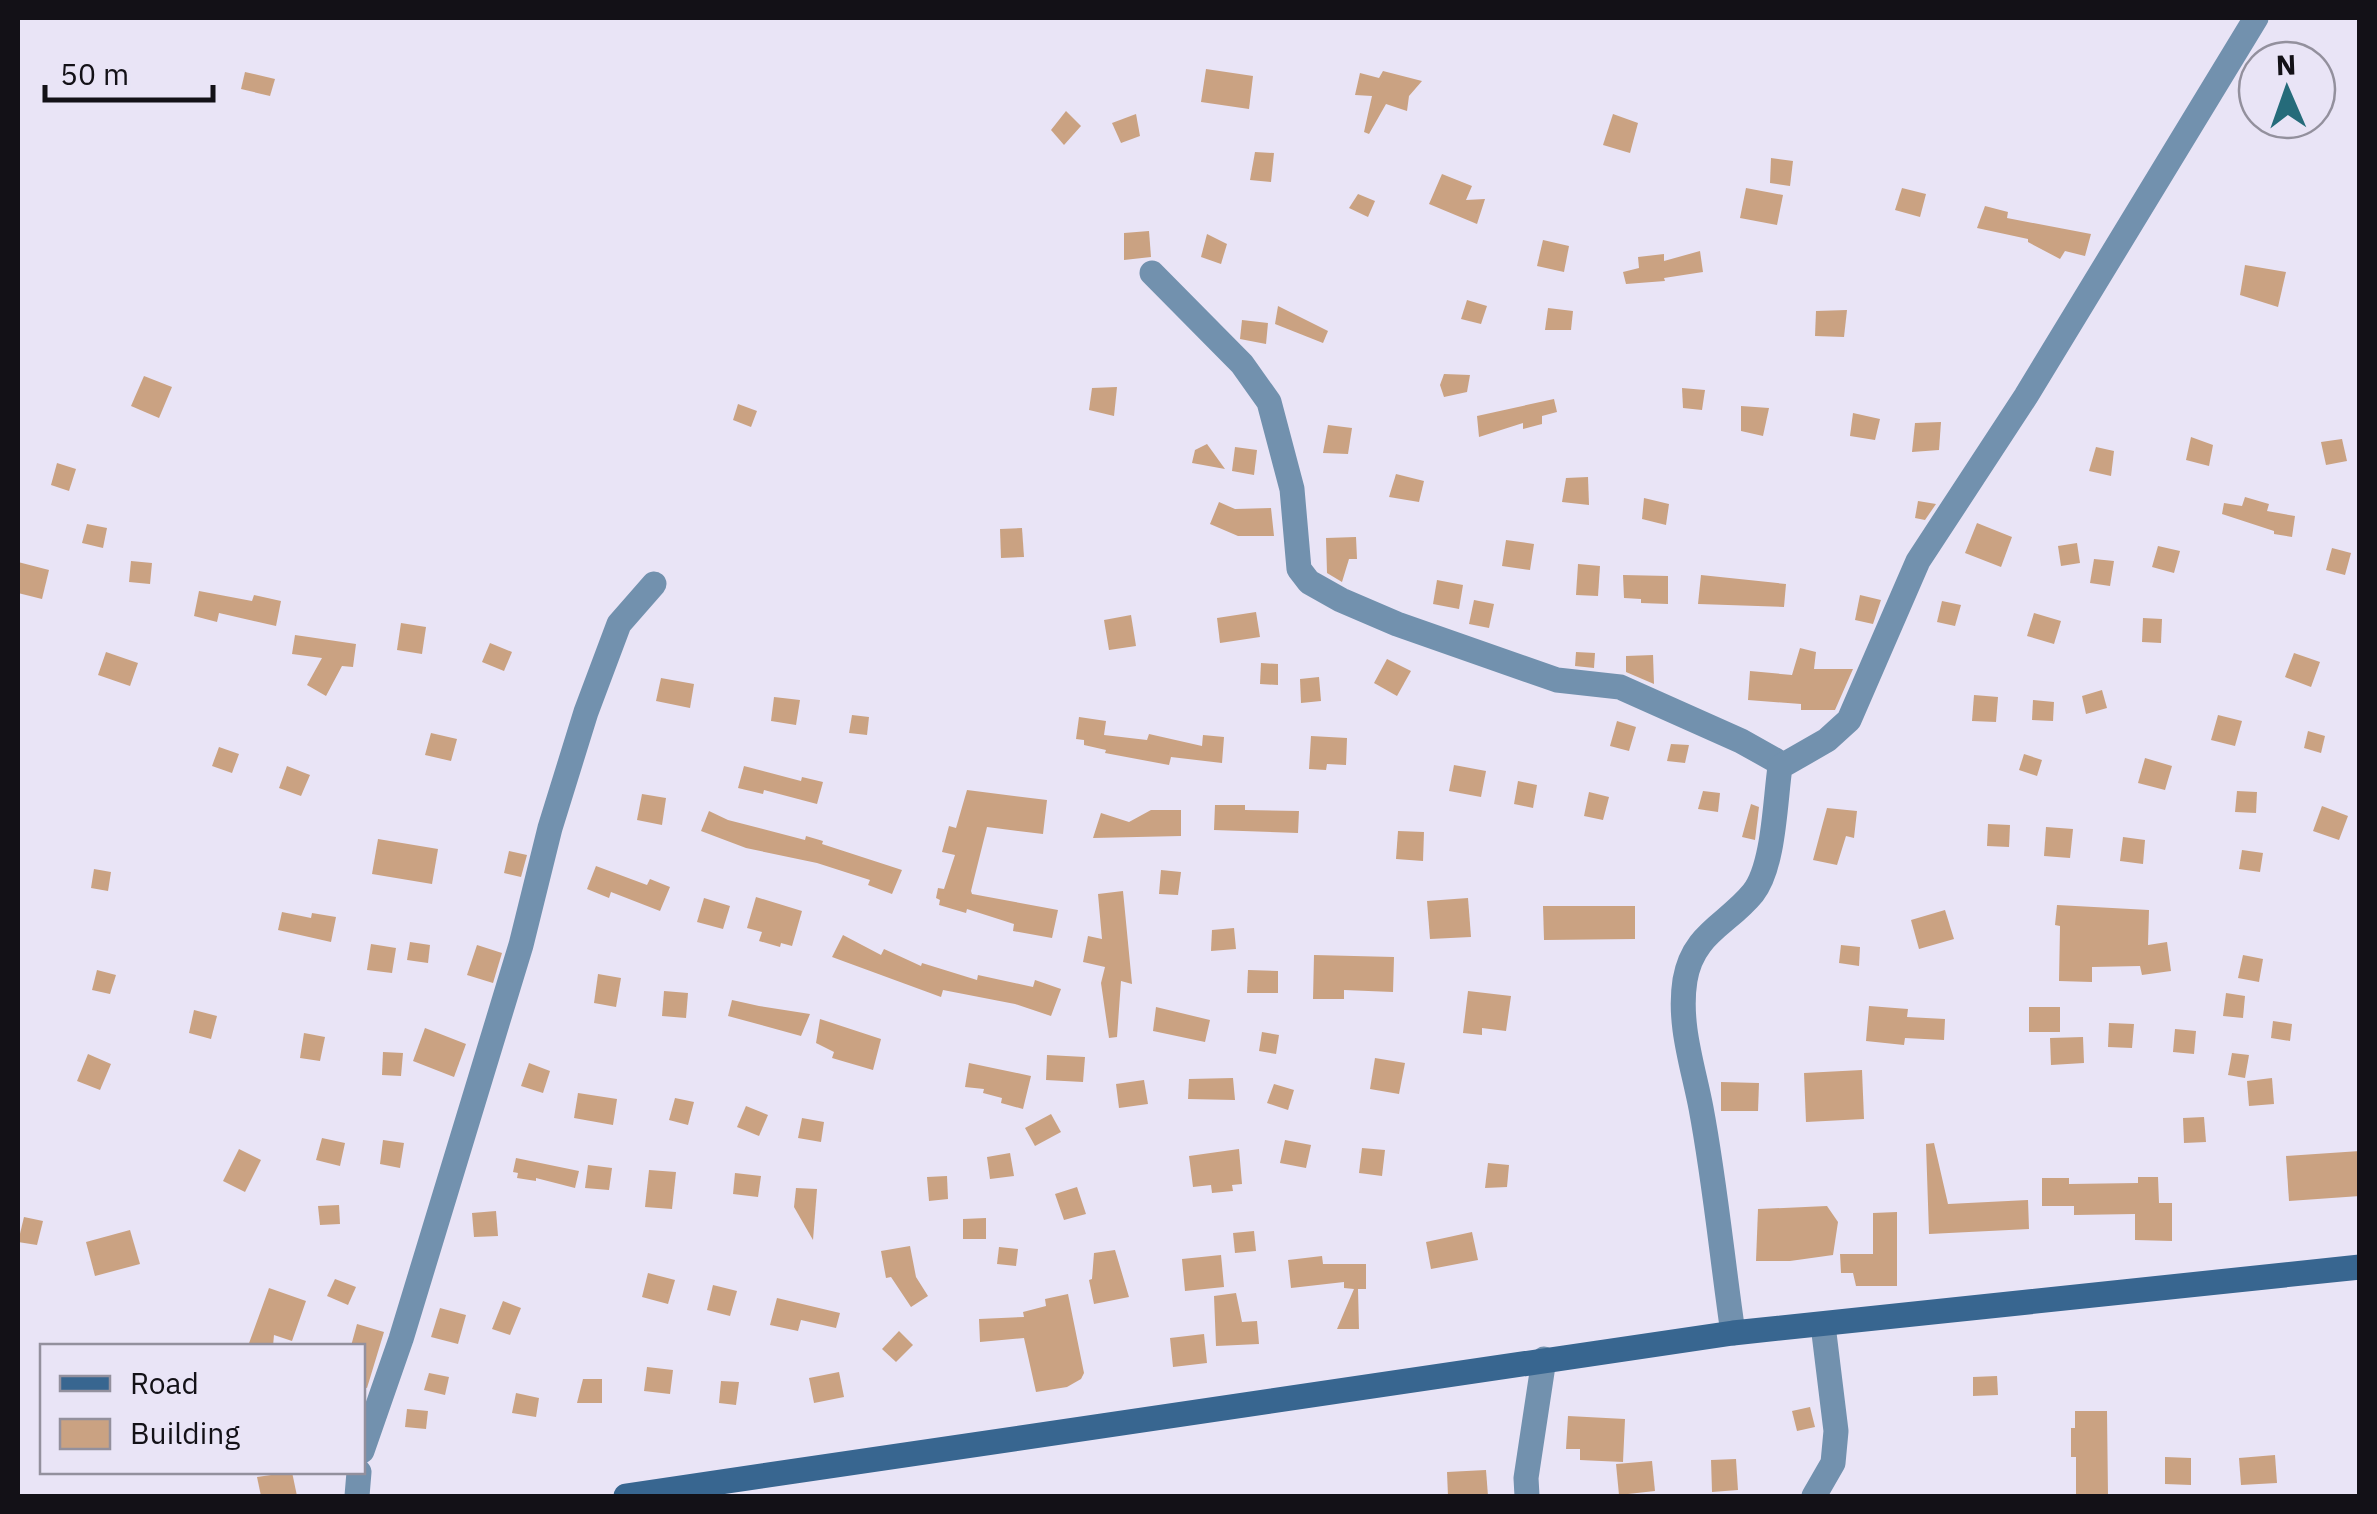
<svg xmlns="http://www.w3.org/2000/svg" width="2377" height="1514" viewBox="0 0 2377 1514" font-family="'IBM Plex Sans',sans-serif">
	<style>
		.building { fill: #caa282 }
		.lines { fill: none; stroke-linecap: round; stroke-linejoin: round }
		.street { stroke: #7291ae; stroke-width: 25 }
		.secondary { stroke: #386690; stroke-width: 25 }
	</style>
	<rect width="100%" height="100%" fill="#e9e4f6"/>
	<g class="building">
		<path d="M1206 69 1253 76 1249 109 1201 102Z"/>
		<path d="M1383 71 1422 81 1409 96 1407 111 1386 104 1369 134 1364 132 1372 96 1355 95 1360 73 1379 78Z"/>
		<path d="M245 72 275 79 270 96 241 89Z"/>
		<path d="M1066 111 1081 126 1064 145 1051 130Z"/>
		<path d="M1136 114 1140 136 1121 143 1112 123Z"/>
		<path d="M1613 114 1638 123 1630 153 1603 145Z"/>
		<path d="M1255 152 1274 153 1271 182 1250 180Z"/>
		<path d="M1771 158 1793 161 1790 186 1770 183Z"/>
		<path d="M1442 174 1472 186 1466 200 1485 199 1477 224 1429 204Z"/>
		<path d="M1746 188 1783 195 1777 225 1740 218Z"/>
		<path d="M1902 188 1926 194 1920 217 1895 210Z"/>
		<path d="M1358 194 1375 201 1368 217 1349 208Z"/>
		<path d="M1985 206 2008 212 2007 218 2091 234 2085 256 2065 251 2060 259 2028 242V239L1977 228Z"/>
		<path d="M1149 231 1151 257 1124 260V233Z"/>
		<path d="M1207 234 1227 244 1221 264 1201 257Z"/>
		<path d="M1543 240 1569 246 1564 272 1537 266Z"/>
		<path d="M1700 251 1703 272 1664 278 1665 281 1626 284 1623 272 1639 268 1638 257 1664 254V261Z"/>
		<path d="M2245 265 2286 272 2278 307 2240 295Z"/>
		<path d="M1467 300 1487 306 1481 324 1461 319Z"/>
		<path d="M1278 306 1328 331 1323 343 1275 324Z"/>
		<path d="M1548 308 1573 311 1571 330H1545Z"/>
		<path d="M1847 310 1844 337 1815 336 1816 311Z"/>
		<path d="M1242 320 1268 323 1266 344 1240 339Z"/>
		<path d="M1444 374 1470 375 1467 392 1444 397 1440 385Z"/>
		<path d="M144 376 172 387 159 418 131 406Z"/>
		<path d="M1117 387 1114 416 1089 410 1092 388Z"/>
		<path d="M1682 388 1705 390 1702 410 1683 408Z"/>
		<path d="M1554 399 1557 412 1542 416V424L1523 429V423L1479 437 1477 416Z"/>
		<path d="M738 404 757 411 751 427 733 420Z"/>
		<path d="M1741 406 1769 408 1763 436 1741 431Z"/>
		<path d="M1853 413 1880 419 1875 440 1850 436Z"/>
		<path d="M1941 422 1939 450 1912 452 1915 423Z"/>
		<path d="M1328 425 1352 428 1348 454 1323 453Z"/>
		<path d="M2191 437 2213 445 2209 466 2186 460Z"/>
		<path d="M2342 439 2347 461 2326 465 2321 442Z"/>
		<path d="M1207 444 1225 469 1192 463 1195 450Z"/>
		<path d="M1235 447 1257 450 1254 475 1232 471Z"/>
		<path d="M2096 447 2114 451 2111 476 2089 471Z"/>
		<path d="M57 463 76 469 69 491 51 485Z"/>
		<path d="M1396 474 1424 481 1419 502 1389 497Z"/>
		<path d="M1588 477 1589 505 1562 502 1566 478Z"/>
		<path d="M2245 497 2269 504 2267 511 2295 516 2292 537 2274 534V531L2222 514 2224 503 2242 506Z"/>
		<path d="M1644 498 1669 504 1666 525 1642 519Z"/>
		<path d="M1918 501 1936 504 1925 520 1915 518Z"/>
		<path d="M1219 502 1235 509 1271 508 1274 536H1238L1210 524Z"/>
		<path d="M1977 523 2012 537 2001 567 1965 553Z"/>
		<path d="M87 524 107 528 103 548 82 543Z"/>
		<path d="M1022 528 1024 557 1001 558 1000 529Z"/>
		<path d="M1356 537 1357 559H1349L1342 582 1327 573 1326 538Z"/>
		<path d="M1506 540 1534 544 1530 570 1502 566Z"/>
		<path d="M2077 543 2080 563 2061 566 2058 546Z"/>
		<path d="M2158 546 2180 551 2174 573 2152 567Z"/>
		<path d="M2332 548 2351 553 2345 575 2326 570Z"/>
		<path d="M2094 559 2114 561 2110 586 2090 583Z"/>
		<path d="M131 561 152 563 150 584 129 582Z"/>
		<path d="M18 562 49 570 42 599 18 593Z"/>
		<path d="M1578 564 1600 566 1598 596 1576 595Z"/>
		<path d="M1623 575 1668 576V604L1641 603V599L1624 598Z"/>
		<path d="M1701 575 1786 584 1784 607 1698 604Z"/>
		<path d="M1437 580 1463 585 1459 609 1433 604Z"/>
		<path d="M199 591 252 601 254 595 281 601 276 626 219 613 217 622 194 616Z"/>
		<path d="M1860 595 1881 600 1873 624 1855 620Z"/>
		<path d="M1474 600 1494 604 1489 628 1469 624Z"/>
		<path d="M1942 601 1961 605 1955 626 1937 622Z"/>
		<path d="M1256 612 1260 637 1220 643 1217 618Z"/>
		<path d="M2034 613 2061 621 2054 644 2027 636Z"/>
		<path d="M1131 615 1136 646 1109 650 1104 620Z"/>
		<path d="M2143 618 2162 619 2161 643 2142 642Z"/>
		<path d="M401 623 426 627 422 654 397 650Z"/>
		<path d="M295 635 356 644 353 667 342 666 326 696 307 685 322 658 292 654Z"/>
		<path d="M490 643 512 652 504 671 482 662Z"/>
		<path d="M1800 648 1816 652 1814 669H1853L1835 710H1801V704L1748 700 1750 671 1792 675Z"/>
		<path d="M106 652 138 663 130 686 98 675Z"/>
		<path d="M1576 652 1595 653 1594 668 1575 666Z"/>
		<path d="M2294 653 2320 662 2311 687 2285 677Z"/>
		<path d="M1653 655 1654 684 1626 672V656Z"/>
		<path d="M1387 659 1411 671 1397 696 1374 683Z"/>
		<path d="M1261 663 1278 664V685L1260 684Z"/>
		<path d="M1319 677 1321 701 1301 703 1300 679Z"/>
		<path d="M661 678 694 684 690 708 656 701Z"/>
		<path d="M2102 690 2107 708 2086 714 2082 696Z"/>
		<path d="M1974 695 1998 697 1996 722 1972 721Z"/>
		<path d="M774 697 800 700 796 725 771 721Z"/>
		<path d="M2033 700 2054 702 2053 721 2032 720Z"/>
		<path d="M852 715 869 717 867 735 849 733Z"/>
		<path d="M2218 715 2242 721 2235 746 2211 740Z"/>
		<path d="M1079 717 1106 721 1104 735 1147 740 1149 734 1202 746 1203 735 1224 737 1222 763 1171 757 1169 765 1105 753 1106 750 1084 745V740L1076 739Z"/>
		<path d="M1617 721 1636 727 1629 751 1610 746Z"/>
		<path d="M2308 731 2325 736 2321 753 2304 748Z"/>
		<path d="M431 733 457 739 451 761 425 755Z"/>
		<path d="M1311 736 1347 738 1346 765 1327 764 1326 770 1309 769Z"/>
		<path d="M1671 744 1689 745 1685 763 1667 761Z"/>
		<path d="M219 747 239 754 232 773 212 766Z"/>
		<path d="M2024 754 2042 760 2037 776 2019 770Z"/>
		<path d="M2145 758 2172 766 2165 790 2138 783Z"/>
		<path d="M1454 765 1486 771 1481 797 1449 791Z"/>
		<path d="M287 766 310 775 301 796 279 788Z"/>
		<path d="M744 766 801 781 802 777 823 782 817 804 764 790 763 794 738 788Z"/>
		<path d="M1518 781 1537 785 1533 808 1514 804Z"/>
		<path d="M967 790 1047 800 1043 834 987 827 971 891 972 894 1058 910 1052 938 1013 931 1014 924 967 909 966 913 939 905 940 900 936 898 938 888 944 889 955 855 942 852 949 826 956 828Z"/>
		<path d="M1703 791 1720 793 1718 812 1698 809Z"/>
		<path d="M2237 791 2257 792 2256 813 2235 812Z"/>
		<path d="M1589 792 1609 797 1603 820 1584 816Z"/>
		<path d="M642 794 666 798 662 825 637 820Z"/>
		<path d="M1751 804 1759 807 1755 840 1742 837Z"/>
		<path d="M1215 805H1245V810L1299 811 1298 833 1214 830Z"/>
		<path d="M2322 806 2348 816 2339 840 2313 831Z"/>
		<path d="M1827 808 1857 811 1854 838 1846 836 1837 865 1813 860Z"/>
		<path d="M1151 810H1181V836L1093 838 1101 813 1129 822Z"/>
		<path d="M709 811 728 820 805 840 806 836 823 841 822 844 902 870 892 894 868 885 870 880 817 863 746 848 701 831Z"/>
		<path d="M1988 824 2010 825 2009 847 1987 846Z"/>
		<path d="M2046 827 2073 829 2070 858 2044 856Z"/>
		<path d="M1398 831 1424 832 1423 861 1396 859Z"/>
		<path d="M2123 837 2145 840 2143 864 2120 861Z"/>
		<path d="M378 839 438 849 432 884 372 874Z"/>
		<path d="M2242 850 2263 853 2260 872 2239 869Z"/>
		<path d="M509 851 527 855 521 877 504 873Z"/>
		<path d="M596 866 647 885 650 879 670 887 660 911 611 892 609 898 587 889Z"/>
		<path d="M94 869 111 872 108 891 91 888Z"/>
		<path d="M1161 870 1181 872 1178 895 1159 894Z"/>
		<path d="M1123 891 1132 984 1121 981 1117 1037 1109 1038 1101 983 1105 967 1083 962 1088 936 1102 939 1098 894Z"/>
		<path d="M756 897 802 911 792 946 781 943 780 947 759 941 762 932 747 928Z"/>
		<path d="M704 898 730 906 723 929 697 922Z"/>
		<path d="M1468 898 1471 937 1430 939 1427 901Z"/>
		<path d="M2057 905 2149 910 2148 945 2167 942 2171 971 2142 975 2140 966 2092 967V982L2059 981 2060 926 2055 925Z"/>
		<path d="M1543 906H1635V939L1544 940Z"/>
		<path d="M1945 910 1954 939 1919 949 1911 920Z"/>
		<path d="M282 912 311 918 312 913 336 917 331 942 278 930Z"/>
		<path d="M1234 928 1236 949 1211 951 1212 930Z"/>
		<path d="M843 935 881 955 884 949 921 966 922 963 977 980 978 975 1033 987 1035 980 1061 989 1051 1016 1015 1004 943 990 941 997 832 957Z"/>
		<path d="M410 942 430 945 428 963 407 960Z"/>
		<path d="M371 944 396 948 392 973 367 970Z"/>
		<path d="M477 945 502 953 493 983 467 975Z"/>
		<path d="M1841 945 1860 947 1859 966 1839 963Z"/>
		<path d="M1314 955 1394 957 1393 992 1344 990V999H1313Z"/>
		<path d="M2243 955 2263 959 2259 982 2238 978Z"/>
		<path d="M97 970 116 975 110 994 92 990Z"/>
		<path d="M1248 970 1278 971V993H1247Z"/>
		<path d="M598 974 621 978 616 1007 594 1003Z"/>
		<path d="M664 991 688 993 686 1018 662 1016Z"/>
		<path d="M1468 991 1511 996 1506 1031 1482 1028V1035L1463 1033Z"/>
		<path d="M2226 993 2245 996 2243 1018 2223 1016Z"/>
		<path d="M732 1000 759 1006 810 1014 801 1036 728 1016Z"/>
		<path d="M1869 1006 1908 1009 1907 1017 1945 1019 1944 1040 1905 1038 1904 1045 1866 1041Z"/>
		<path d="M1156 1007 1210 1020 1205 1042 1153 1031Z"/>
		<rect x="2029" y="1007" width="31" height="25"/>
		<path d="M194 1010 217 1016 211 1039 189 1033Z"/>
		<path d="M820 1019 881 1039 873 1070 832 1058 834 1052 816 1043Z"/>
		<path d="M2273 1021 2292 1024 2290 1041 2271 1038Z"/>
		<path d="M2109 1023 2134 1024 2132 1048 2108 1047Z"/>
		<path d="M425 1028 466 1044 454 1077 413 1061Z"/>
		<path d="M2175 1029 2196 1031 2194 1054 2173 1052Z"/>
		<path d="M1262 1032 1279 1035 1276 1054 1259 1051Z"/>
		<path d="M304 1033 325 1037 320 1061 300 1058Z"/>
		<path d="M2083 1037 2084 1063 2051 1065 2050 1038Z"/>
		<path d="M383 1052 403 1053 401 1076 382 1075Z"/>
		<path d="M2232 1053 2249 1055 2245 1078 2228 1075Z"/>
		<path d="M88 1054 111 1064 100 1090 77 1081Z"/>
		<path d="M1047 1055 1085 1057 1083 1082 1046 1080Z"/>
		<path d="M1375 1058 1405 1063 1399 1094 1370 1089Z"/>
		<path d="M529 1063 550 1071 543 1093 521 1086Z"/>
		<path d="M969 1063 1031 1076 1023 1109 1001 1103 1002 1098 983 1093 984 1089 965 1087Z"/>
		<path d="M1862 1070 1864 1119 1806 1122 1804 1073Z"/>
		<path d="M1233 1078 1235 1100 1188 1099 1189 1079Z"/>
		<path d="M2272 1078 2274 1104 2249 1106 2247 1081Z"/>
		<path d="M1144 1080 1148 1104 1119 1108 1116 1084Z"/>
		<path d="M1721 1082 1759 1083 1758 1111H1721Z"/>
		<path d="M1274 1084 1294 1090 1288 1110 1267 1103Z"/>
		<path d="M578 1093 617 1099 613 1125 574 1118Z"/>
		<path d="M675 1098 694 1102 688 1125 669 1120Z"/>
		<path d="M746 1106 768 1115 759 1136 737 1127Z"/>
		<path d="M1051 1114 1061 1132 1035 1146 1025 1128Z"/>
		<path d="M2204 1117 2206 1142 2184 1143 2183 1118Z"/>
		<path d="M802 1118 824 1122 821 1142 798 1138Z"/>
		<path d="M322 1138 345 1143 340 1166 316 1160Z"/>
		<path d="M383 1140 404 1143 400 1168 380 1164Z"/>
		<path d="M1285 1140 1311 1145 1306 1168 1280 1163Z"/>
		<path d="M1934 1143 1948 1204 2028 1200 2029 1229 1929 1234 1926 1144Z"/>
		<path d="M1362 1148 1385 1150 1382 1176 1359 1173Z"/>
		<path d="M239 1149 261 1160 245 1192 223 1181Z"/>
		<path d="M1239 1149 1242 1184 1232 1185 1233 1191 1212 1193 1211 1185 1193 1187 1189 1156Z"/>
		<path d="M2360 1151V1196L2289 1201 2286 1156Z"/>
		<path d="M1010 1153 1014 1176 990 1179 987 1157Z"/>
		<path d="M516 1158 579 1171 575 1188 536 1178V1181L517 1178 518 1173 513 1172Z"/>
		<path d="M1488 1163 1509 1165 1507 1187 1485 1188Z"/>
		<path d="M588 1165 612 1168 609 1190 585 1188Z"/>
		<path d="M649 1170 676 1172 672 1209 645 1207Z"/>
		<path d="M735 1173 761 1176 758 1197 733 1194Z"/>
		<path d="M947 1176 948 1199 929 1201 927 1177Z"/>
		<path d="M2138 1177H2158L2159 1203H2172V1241L2135 1240V1214L2074 1215V1206H2042V1178H2069V1184L2138 1183Z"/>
		<path d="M1077 1187 1086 1214 1064 1220 1055 1194Z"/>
		<path d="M796 1188 817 1189 813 1240 794 1207Z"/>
		<path d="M339 1205 340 1224 320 1225 318 1206Z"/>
		<path d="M1827 1206 1838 1222 1833 1255 1790 1261H1756L1758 1209Z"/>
		<path d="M496 1211 498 1236 474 1237 472 1213Z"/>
		<path d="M1897 1212V1286H1856L1853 1273H1841L1840 1254H1873V1213Z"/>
		<path d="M24 1217 43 1221 37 1245 18 1242Z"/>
		<path d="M986 1218V1239H963V1219Z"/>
		<path d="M130 1230 140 1264 95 1276 86 1242Z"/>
		<path d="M1254 1231 1256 1251 1235 1253 1233 1233Z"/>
		<path d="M1472 1232 1478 1260 1431 1269 1426 1242Z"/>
		<path d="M910 1246 916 1277 928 1296 911 1307 891 1277 886 1278 881 1251Z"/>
		<path d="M999 1247 1018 1249 1016 1266 997 1264Z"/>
		<path d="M1115 1250 1129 1297 1094 1304 1089 1280 1092 1279 1094 1253Z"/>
		<path d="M1221 1255 1224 1287 1185 1291 1182 1259Z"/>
		<path d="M1322 1256 1323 1264H1366V1289H1358L1359 1329H1337L1354 1289 1344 1288V1282L1291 1288 1288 1260Z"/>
		<path d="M648 1273 675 1280 668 1304 642 1297Z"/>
		<path d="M335 1279 356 1287 348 1305 327 1296Z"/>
		<path d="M713 1285 737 1291 730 1316 707 1310Z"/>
		<path d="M269 1288 306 1301 292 1341 274 1335 273 1346H248Z"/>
		<path d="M1236 1293 1242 1322 1257 1321 1259 1344 1216 1346 1214 1296Z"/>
		<path d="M1068 1294 1084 1373 1081 1379 1067 1387 1036 1392 1024 1338 980 1342 979 1319 1024 1317 1023 1312 1046 1306 1045 1299Z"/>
		<path d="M777 1298 840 1313 836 1328 801 1320 798 1331 770 1325Z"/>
		<path d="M503 1301 521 1308 510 1335 492 1329Z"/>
		<path d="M440 1308 466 1315 458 1344 431 1337Z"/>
		<path d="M357 1324 384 1332 367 1388 362 1387V1346H351Z"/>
		<path d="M899 1331 913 1345 896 1362 882 1349Z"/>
		<path d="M1204 1334 1207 1363 1173 1367 1170 1338Z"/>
		<path d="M647 1367 673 1370 670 1394 644 1391Z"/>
		<path d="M839 1372 844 1397 814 1403 809 1378Z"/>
		<path d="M429 1373 449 1377 445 1395 424 1390Z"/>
		<path d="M1997 1376 1998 1395 1973 1396V1377Z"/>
		<path d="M583 1379H602V1403H577Z"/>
		<path d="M721 1381 739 1382 736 1405 719 1403Z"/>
		<path d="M516 1393 539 1398 536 1417 512 1413Z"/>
		<path d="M1810 1407 1815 1427 1797 1431 1792 1411Z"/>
		<path d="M407 1409 428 1411 426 1429 405 1427Z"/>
		<path d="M2075 1411H2107L2108 1496H2076V1457H2071V1428H2075Z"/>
		<path d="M1568 1416 1625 1419 1623 1462 1580 1460V1449H1566Z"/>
		<path d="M2275 1455 2277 1483 2241 1485 2239 1458Z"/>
		<path d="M2165 1457 2191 1458V1485L2165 1484Z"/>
		<path d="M1736 1459 1738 1490 1712 1492 1711 1460Z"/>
		<path d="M1652 1461 1655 1491 1619 1495 1616 1464Z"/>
		<path d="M1486 1470 1488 1496H1448L1447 1472Z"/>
		<path d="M292 1472 297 1496H261L257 1477Z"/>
	</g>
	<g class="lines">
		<g class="street">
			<path d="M1152 273 1242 364 1269 402 1292 489 1299 569 1309 582 1341 600 1397 624 1557 680 1620 687 1741 741 1775 760 1780 767"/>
			<path d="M1733 1333C1722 1258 1715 1182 1701 1108 1693 1066 1678 1024 1685 980 1693 933 1727 925 1753 893 1774 867 1775 801 1780 767L1827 740 1849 720 1918 561 2026 396 2256 18"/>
			<path d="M362 1451 401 1339 521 945 550 828 586 712 619 624 654 584"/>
			<path d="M357 1496 359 1472"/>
			<path d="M1527 1496 1526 1478 1544 1359"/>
			<path d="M1814 1496 1833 1463 1836 1431 1823 1325"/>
		</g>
		<path class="secondary" d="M626 1496 1733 1333 2360 1267"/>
	</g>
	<rect width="2377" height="1514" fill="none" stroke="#131117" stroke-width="40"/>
	<rect x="40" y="1344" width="325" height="130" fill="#e9e4f6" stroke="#93909d" stroke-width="2.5"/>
	<rect x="60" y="1376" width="50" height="15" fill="#386690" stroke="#93909d" stroke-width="2.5"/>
	<text x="130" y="1394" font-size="30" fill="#131117">Road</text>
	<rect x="60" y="1419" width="50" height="30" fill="#caa282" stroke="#93909d" stroke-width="2.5"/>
	<text x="130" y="1444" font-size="30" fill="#131117">Building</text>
	<g transform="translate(2287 90) rotate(358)"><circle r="48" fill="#e9e4f6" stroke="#93909d" stroke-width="2.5"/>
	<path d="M0-8L18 38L0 25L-18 38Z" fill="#256b7a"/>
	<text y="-15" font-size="28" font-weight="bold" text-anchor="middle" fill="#131117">N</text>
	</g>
	<path d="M45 85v15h168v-15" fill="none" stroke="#131117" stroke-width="5"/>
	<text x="60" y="85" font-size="30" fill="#131117" stroke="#e9e4f6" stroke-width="8" paint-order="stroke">50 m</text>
</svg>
